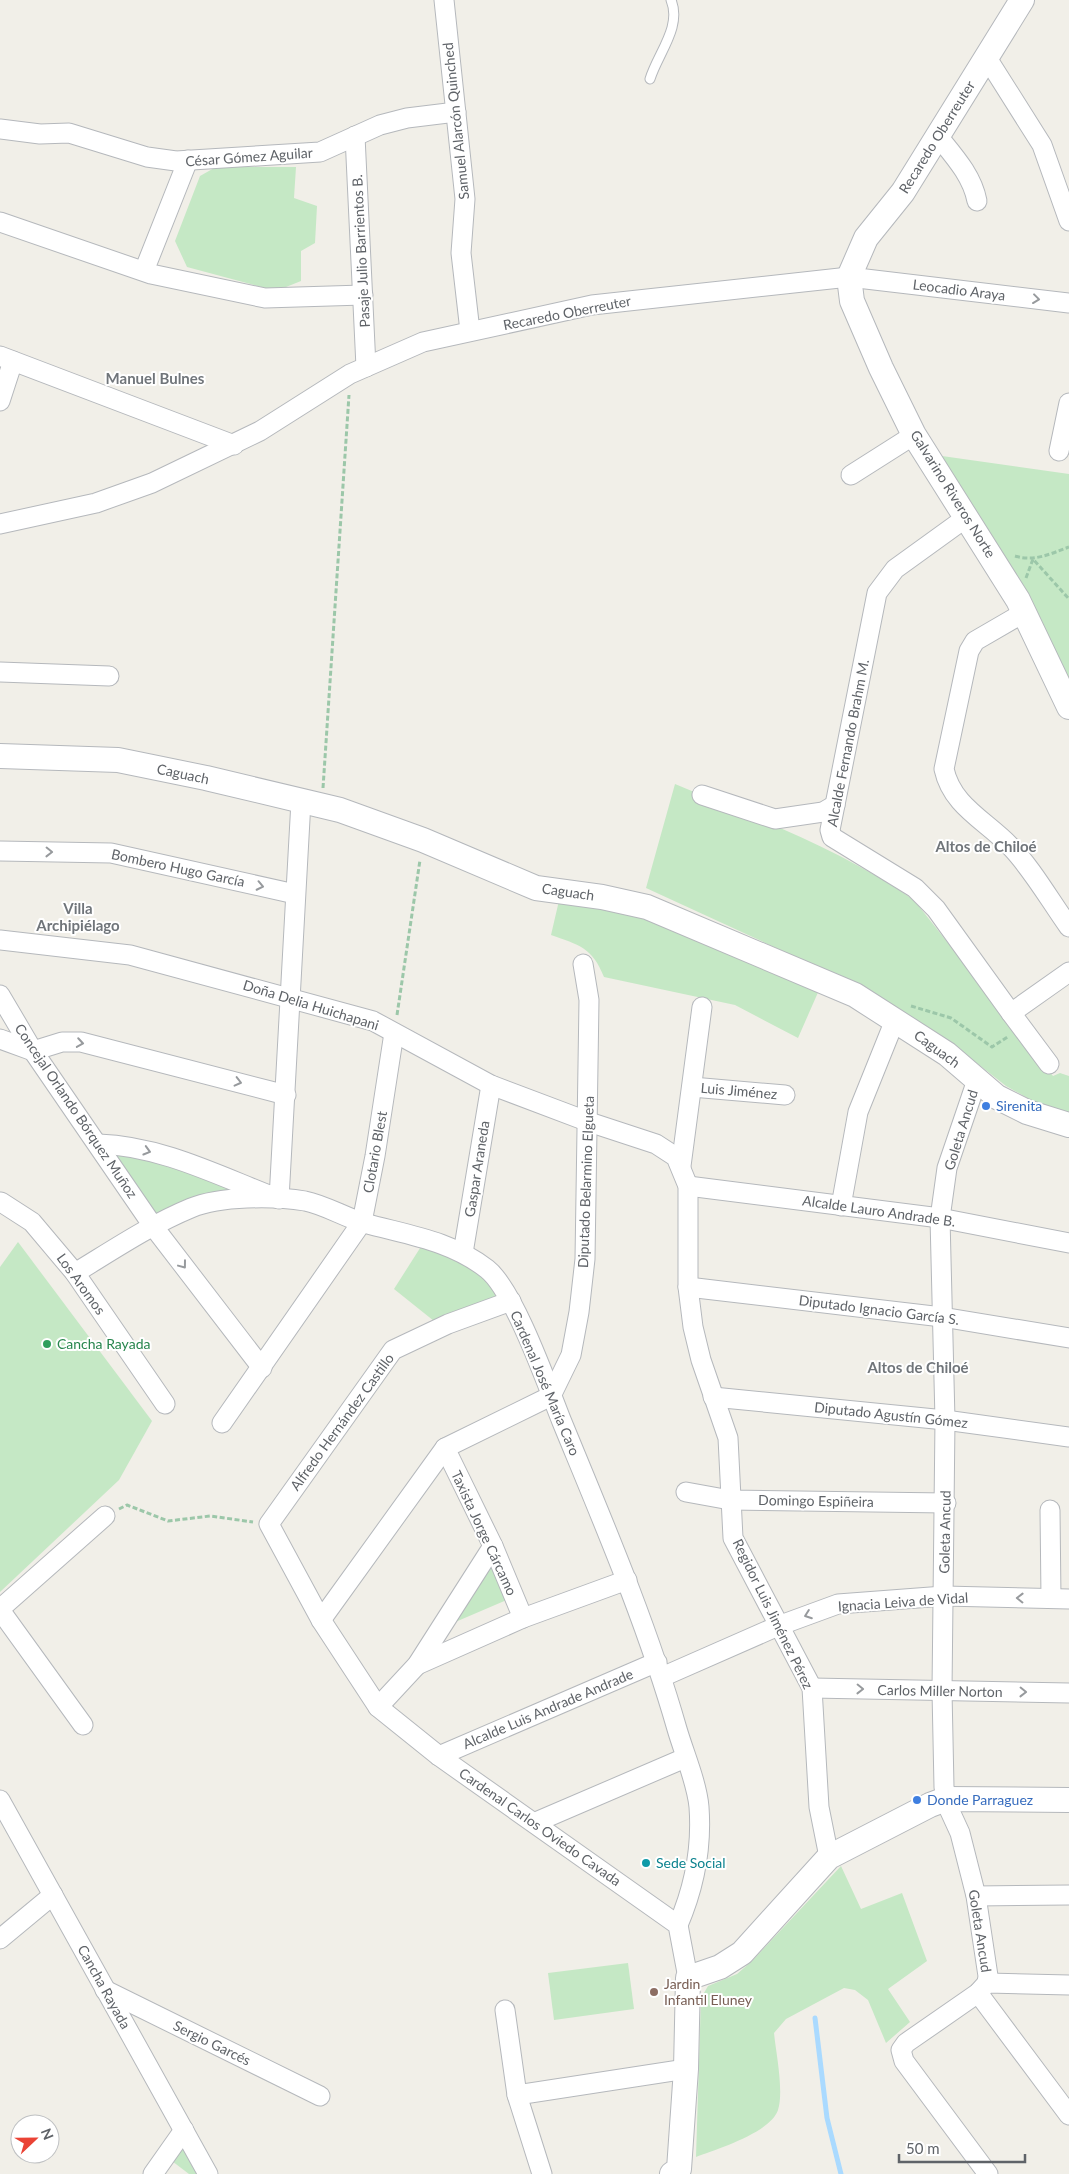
<svg xmlns="http://www.w3.org/2000/svg" width="1069" height="2174" viewBox="0 0 1069 2174" font-family="Lato,sans-serif">
	<style>
		.green { fill: #c5e8c5 }
		.lines { fill: none; stroke-linecap: round; stroke-linejoin: round }
		.stream { stroke: #aadaff; stroke-width: 5 }
		.service-casing { stroke: #b5b8bc; stroke-width: 11 }
		.minor-casing { stroke: #b5b8bc; stroke-width: 21 }
		.tertiary-casing { stroke: #b5b8bc; stroke-width: 26 }
		.path { stroke: #9cc7a9; stroke-width: 3; stroke-dasharray: 5 2.5; stroke-linecap: butt }
		.service { stroke: #fff; stroke-width: 9 }
		.minor { stroke: #fff; stroke-width: 19 }
		.tertiary { stroke: #fff; stroke-width: 24 }
		.oneway { stroke: #979a9d }
		.shop-dot { fill: #3f7fe0; stroke: #fff; stroke-width: 2 }
		.leisure-dot { fill: #2e9e5b; stroke: #fff; stroke-width: 2 }
		.culture-dot { fill: #0f9aa8; stroke: #fff; stroke-width: 2 }
		.education-dot { fill: #8d6e63; stroke: #fff; stroke-width: 2 }
		.labels { text-anchor: middle; stroke-width: 4; stroke-linejoin: round; paint-order: stroke }
		.street-label { font-size: 14px; fill: #5f6368; stroke: #fff }
		.shop-label { font-size: 14px; fill: #366cbe; stroke: #fff; text-anchor: start }
		.leisure-label { font-size: 14px; fill: #27864d; stroke: #fff; text-anchor: start }
		.culture-label { font-size: 14px; fill: #0d838f; stroke: #fff; text-anchor: start }
		.education-label { font-size: 14px; fill: #785e54; stroke: #fff; text-anchor: start }
		.neighbourhood-label { font-size: 15px; font-weight: bold; fill: #70757a; stroke: #fff }
	</style>
	<rect width="100%" height="100%" fill="#f1efe8"/>
	<g class="green">
		<path d="M216 167H296L294 198 317 206 315 243 301 251V281L276 291 187 267 175 241 200 176Z"/>
		<path d="M942 456 1069 474V695L1029 604Z"/>
		<path d="M675 784C757 818 842 850 914 900L1053 1076 1060 1073 1069 1076V1112L1040 1105 1006 1086 955 1046 848 981 646 888Z"/>
		<path d="M561 892 602 897 823 981 798 1038 735 1005 604 977C592 947 579 945 551 935Z"/>
		<path d="M115 1153C152 1154 202 1178 237 1192L156 1216Z"/>
		<path d="M18 1242 152 1421 119 1480 0 1592V1267Z"/>
		<path d="M422 1245 460 1260 484 1276 498 1297 434 1321 394 1289Z"/>
		<path d="M494 1562 509 1599 453 1623Z"/>
		<path d="M841 1866 861 1909 902 1893 927 1961 888 1989 910 2022 886 2043 868 2000 855 1990 844 1988 786 2019 774 2033C776 2053 784 2091 778 2110 770 2133 717 2149 696 2157L701 1998 708 1986 737 1974 752 1961Z"/>
		<path d="M628 1963 634 2009 554 2020 548 1973Z"/>
		<path d="M187 2133 211 2174H189L168 2158Z"/>
	</g>
	<g class="lines">
		<path class="stream" d="M815 2018 827 2118 841 2174"/>
		<defs>
			<path id="service" d="M650 79C658 53 682 27 671 0"/>
			<g id="minor">
				<path d="M444 0 465 199 461 253 470 331"/>
				<path d="M987 58 1042 145 1069 221"/>
				<path d="M0 129 40 134 69 133 147 157 176 161 320 152 380 125 407 118 456 112"/>
				<path d="M937 135C953 155 972 175 977 201"/>
				<path d="M355 136 366 367"/>
				<path d="M0 222 151 274 265 298 363 295"/>
				<path d="M144 271 188 160"/>
				<path d="M0 356 234 445"/>
				<path d="M0 401 13 361"/>
				<path d="M1059 451 1069 403"/>
				<path d="M851 475 914 435"/>
				<path d="M967 517 895 569 877 593 830 830 832 837 915 888 936 909 1011 1013 1069 972"/>
				<path d="M0 524 96 503 152 483 260 431 350 374 423 342 592 305 849 277 1069 303"/>
				<path d="M1025 612 975 641 969 651 944 769C952 806 985 820 1010 846 1031 867 1051 902 1069 927"/>
				<path d="M0 672 109 676"/>
				<path d="M702 795 775 819 823 812 835 805"/>
				<path d="M0 851 111 853 295 894"/>
				<path d="M0 940 130 955 373 1021 491 1085 589 1122 656 1144 676 1157 688 1186V1287L693 1327 701 1360 728 1438 733 1538 812 1688 819 1807 829 1857"/>
				<path d="M0 995 33 1051 153 1226 262 1368"/>
				<path d="M1011 1013 1049 1064"/>
				<path d="M0 1039 33 1051 62 1042H81L286 1095"/>
				<path d="M977 1080 947 1168 940 1218 945 1420 942 1691 944 1787 949 1809 960 1833 976 1896 988 1976 987 1983"/>
				<path d="M692 1087 785 1095"/>
				<path d="M99 1144C162 1146 221 1177 279 1199L301 801"/>
				<path d="M681 1166 702 1007"/>
				<path d="M688 1186 940 1218 1069 1243"/>
				<path d="M1 1202 32 1222 75 1273 165 1404"/>
				<path d="M841 1206 858 1112 895 1020"/>
				<path d="M463 1253 491 1085"/>
				<path d="M75 1273C113 1250 150 1225 191 1208 220 1196 273 1196 305 1201 325 1205 344 1217 364 1223 407 1235 450 1240 487 1269 514 1290 548 1387 562 1422 604 1524 647 1624 677 1729 684 1753 697 1783 699 1807 702 1848 694 1888 678 1925"/>
				<path d="M688 1287 942 1317 1069 1338"/>
				<path d="M511 1301 448 1324 393 1350 269 1524 321 1620 378 1707 439 1756 678 1925 688 1978"/>
				<path d="M713 1397 945 1420 1069 1437"/>
				<path d="M222 1423 362 1222 375 1156 394 1033"/>
				<path d="M445 1448 493 1546 523 1618"/>
				<path d="M686 1492 730 1500 946 1503"/>
				<path d="M1050 1510 1051 1598"/>
				<path d="M0 1609 105 1516"/>
				<path d="M0 1610 83 1725"/>
				<path d="M321 1620 445 1448 551 1396 571 1355 579 1312 585 1259 589 1000 583 964"/>
				<path d="M417 1665 523 1618 627 1580"/>
				<path d="M662 1677 778 1626 838 1604 944 1596 1069 1599"/>
				<path d="M812 1688 1069 1693"/>
				<path d="M378 1707 417 1665 493 1546"/>
				<path d="M439 1756 657 1662"/>
				<path d="M0 1800 208 2174"/>
				<path d="M536 1822 685 1758"/>
				<path d="M976 1896 1069 1895"/>
				<path d="M0 1939 53 1895"/>
				<path d="M105 1990 320 2096"/>
				<path d="M978 1993 1069 2115"/>
				<path d="M505 2010 517 2095 542 2174"/>
				<path d="M517 2095 686 2069"/>
				<path d="M153 2174 184 2130"/>
				<path d="M988 2174 904 2061 901 2050 906 2043 978 1993 987 1983 1069 1985"/>
			</g>
			<g id="tertiary">
				<path d="M1022 0 903 192 866 238 849 277 852 301 881 368 914 435 1018 600 1069 707"/>
				<path d="M0 756 118 760 206 778 340 810 423 840 536 888 602 897 647 907 855 995 947 1054 997 1097 1027 1112 1069 1125"/>
				<path d="M672 2174 679 2169 686 2069 688 1978 720 1967 742 1953 829 1857 930 1805 946 1799 1069 1800"/>
			</g>
		</defs>
		<use href="#service" class="service-casing"/>
		<use href="#minor" class="minor-casing"/>
		<use href="#tertiary" class="tertiary-casing"/>
		<g class="path">
			<path d="M1015 556C1034 562 1050 554 1069 547"/>
			<path d="M1026 578 1033 559 1069 599"/>
			<path d="M323 788 349 395"/>
			<path d="M911 1006 951 1018 992 1047 1009 1036"/>
			<path d="M397 1015 420 860"/>
			<path d="M119 1509 127 1505 168 1521 210 1516 253 1522"/>
		</g>
		<use href="#service" class="service"/>
		<use href="#minor" class="minor"/>
		<use href="#tertiary" class="tertiary"/>
	</g>
	<defs><path id="oneway-chevron" d="M-2-3.5L2.5 0L-2 3.5" fill="none" stroke-width="1.6" stroke-linecap="round" stroke-linejoin="round" transform="scale(1.25)"/></defs>
	<g class="oneway">
		<use href="#oneway-chevron" transform="translate(1036 299) rotate(7)"/>
		<use href="#oneway-chevron" transform="translate(49 852) rotate(1)"/>
		<use href="#oneway-chevron" transform="translate(260 886) rotate(12)"/>
		<use href="#oneway-chevron" transform="translate(80 1043) rotate(9)"/>
		<use href="#oneway-chevron" transform="translate(238 1082) rotate(14)"/>
		<use href="#oneway-chevron" transform="translate(147 1151) rotate(16)"/>
		<use href="#oneway-chevron" transform="translate(183 1265) rotate(53)"/>
		<use href="#oneway-chevron" transform="translate(1020 1598) rotate(-179)"/>
		<use href="#oneway-chevron" transform="translate(808 1615) rotate(160)"/>
		<use href="#oneway-chevron" transform="translate(860 1689) rotate(1)"/>
		<use href="#oneway-chevron" transform="translate(1023 1692) rotate(1)"/>
	</g>
	<g class="shop-dot">
		<circle cx="986" cy="1106" r="5"/>
		<circle cx="917" cy="1800" r="5"/>
	</g>
	<circle class="leisure-dot" cx="47" cy="1344" r="5"/>
	<circle class="culture-dot" cx="646" cy="1863" r="5"/>
	<circle class="education-dot" cx="654" cy="1992" r="5"/>
	<g class="labels">
		<g class="street-label">
			<text transform="translate(456 121) rotate(-96)" y="5">Samuel Alarcón Quinched</text>
			<text transform="translate(937 137) rotate(-58)" y="5">Recaredo Oberreuter</text>
			<text transform="translate(249 157) rotate(-4)" y="5">César Gómez Aguilar</text>
			<text transform="translate(361 251) rotate(-93)" y="5">Pasaje Julio Barrientos B.</text>
			<text transform="translate(959 290) rotate(7)" y="5">Leocadio Araya</text>
			<text transform="translate(567 313) rotate(-11)" y="5">Recaredo Oberreuter</text>
			<text transform="translate(953 494) rotate(58)" y="5">Galvarino Riveros Norte</text>
			<text transform="translate(848 743) rotate(-79)" y="5">Alcalde Fernando Brahm M.</text>
			<text transform="translate(183 774) rotate(12)" y="5">Caguach</text>
			<text transform="translate(178 868) rotate(12)" y="5">Bombero Hugo García</text>
			<text transform="translate(568 892) rotate(8)" y="5">Caguach</text>
			<text transform="translate(311 1005) rotate(17)" y="5">Doña Delia Huichapani</text>
			<text transform="translate(937 1049) rotate(36)" y="5">Caguach</text>
			<text transform="translate(739 1091) rotate(5)" y="5">Luis Jiménez</text>
			<text transform="translate(76 1111) rotate(56)" y="5">Concejal Orlando Bórquez Muñoz</text>
			<text transform="translate(961 1130) rotate(-73)" y="5">Goleta Ancud</text>
			<text transform="translate(375 1152) rotate(-80)" y="5">Clotario Blest</text>
			<text transform="translate(477 1169) rotate(-81)" y="5">Gaspar Araneda</text>
			<text transform="translate(586 1182) rotate(-88)" y="5">Diputado Belarmino Elgueta</text>
			<text transform="translate(879 1211) rotate(8)" y="5">Alcalde Lauro Andrade B.</text>
			<text transform="translate(81 1284) rotate(54)" y="5">Los Aromos</text>
			<text transform="translate(879 1310) rotate(7)" y="5">Diputado Ignacio García S.</text>
			<text transform="translate(545 1383) rotate(67)" y="5">Cardenal José María Caro</text>
			<text transform="translate(891 1415) rotate(6)" y="5">Diputado Agustín Gómez</text>
			<text transform="translate(342 1422) rotate(-54)" y="5">Alfredo Hernández Castillo</text>
			<text transform="translate(816 1501) rotate(1)" y="5">Domingo Espiñeira</text>
			<text transform="translate(945 1532) rotate(-89)" y="5">Goleta Ancud</text>
			<text transform="translate(484 1533) rotate(65)" y="5">Taxista Jorge Cárcamo</text>
			<text transform="translate(903 1602) rotate(-4)" y="5">Ignacia Leiva de Vidal</text>
			<text transform="translate(773 1614) rotate(64)" y="5">Regidor Luis Jiménez Pérez</text>
			<text transform="translate(940 1691) rotate(1)" y="5">Carlos Miller Norton</text>
			<text transform="translate(548 1709) rotate(-23)" y="5">Alcalde Luis Andrade Andrade</text>
			<text transform="translate(540 1827) rotate(35)" y="5">Cardenal Carlos Oviedo Cavada</text>
			<text transform="translate(980 1931) rotate(81)" y="5">Goleta Ancud</text>
			<text transform="translate(104 1987) rotate(61)" y="5">Cancha Rayada</text>
			<text transform="translate(212 2043) rotate(26)" y="5">Sergio Garcés</text>
		</g>
		<g class="shop-label">
			<text x="996" y="1111">Sirenita</text>
			<text x="927" y="1805">Donde Parraguez</text>
		</g>
		<g class="leisure-label">
			<text x="57" y="1349">Cancha Rayada</text>
		</g>
		<g class="culture-label">
			<text x="656" y="1868">Sede Social</text>
		</g>
		<g class="education-label">
			<text x="664" y="1989">Jardin<tspan x="664" dy="16">Infantil Eluney</tspan></text>
		</g>
		<g class="neighbourhood-label">
			<text x="155" y="384">Manuel Bulnes</text>
			<text x="986" y="852">Altos de Chiloé</text>
			<text x="78" y="914">Villa<tspan x="78" dy="17">Archipiélago</tspan></text>
			<text x="918" y="1373">Altos de Chiloé</text>
		</g>
	</g>
	<g transform="translate(35 2139) rotate(68)"><circle r="24" fill="#ffffff" stroke="#bfc1c3"/>
	<path d="M0-4L9 19L0 12L-9 19Z" fill="#ea4335"/>
	<text y="-8" font-size="14" font-weight="bold" text-anchor="middle" fill="#5f6368">N</text>
	</g>
	<path d="M899 2154v8h126v-8" fill="none" stroke="#5f6368" stroke-width="2.5"/>
	<text x="906" y="2154" font-size="15" fill="#5f6368" stroke="#ffffff" stroke-width="4" paint-order="stroke">50 m</text>
</svg>
